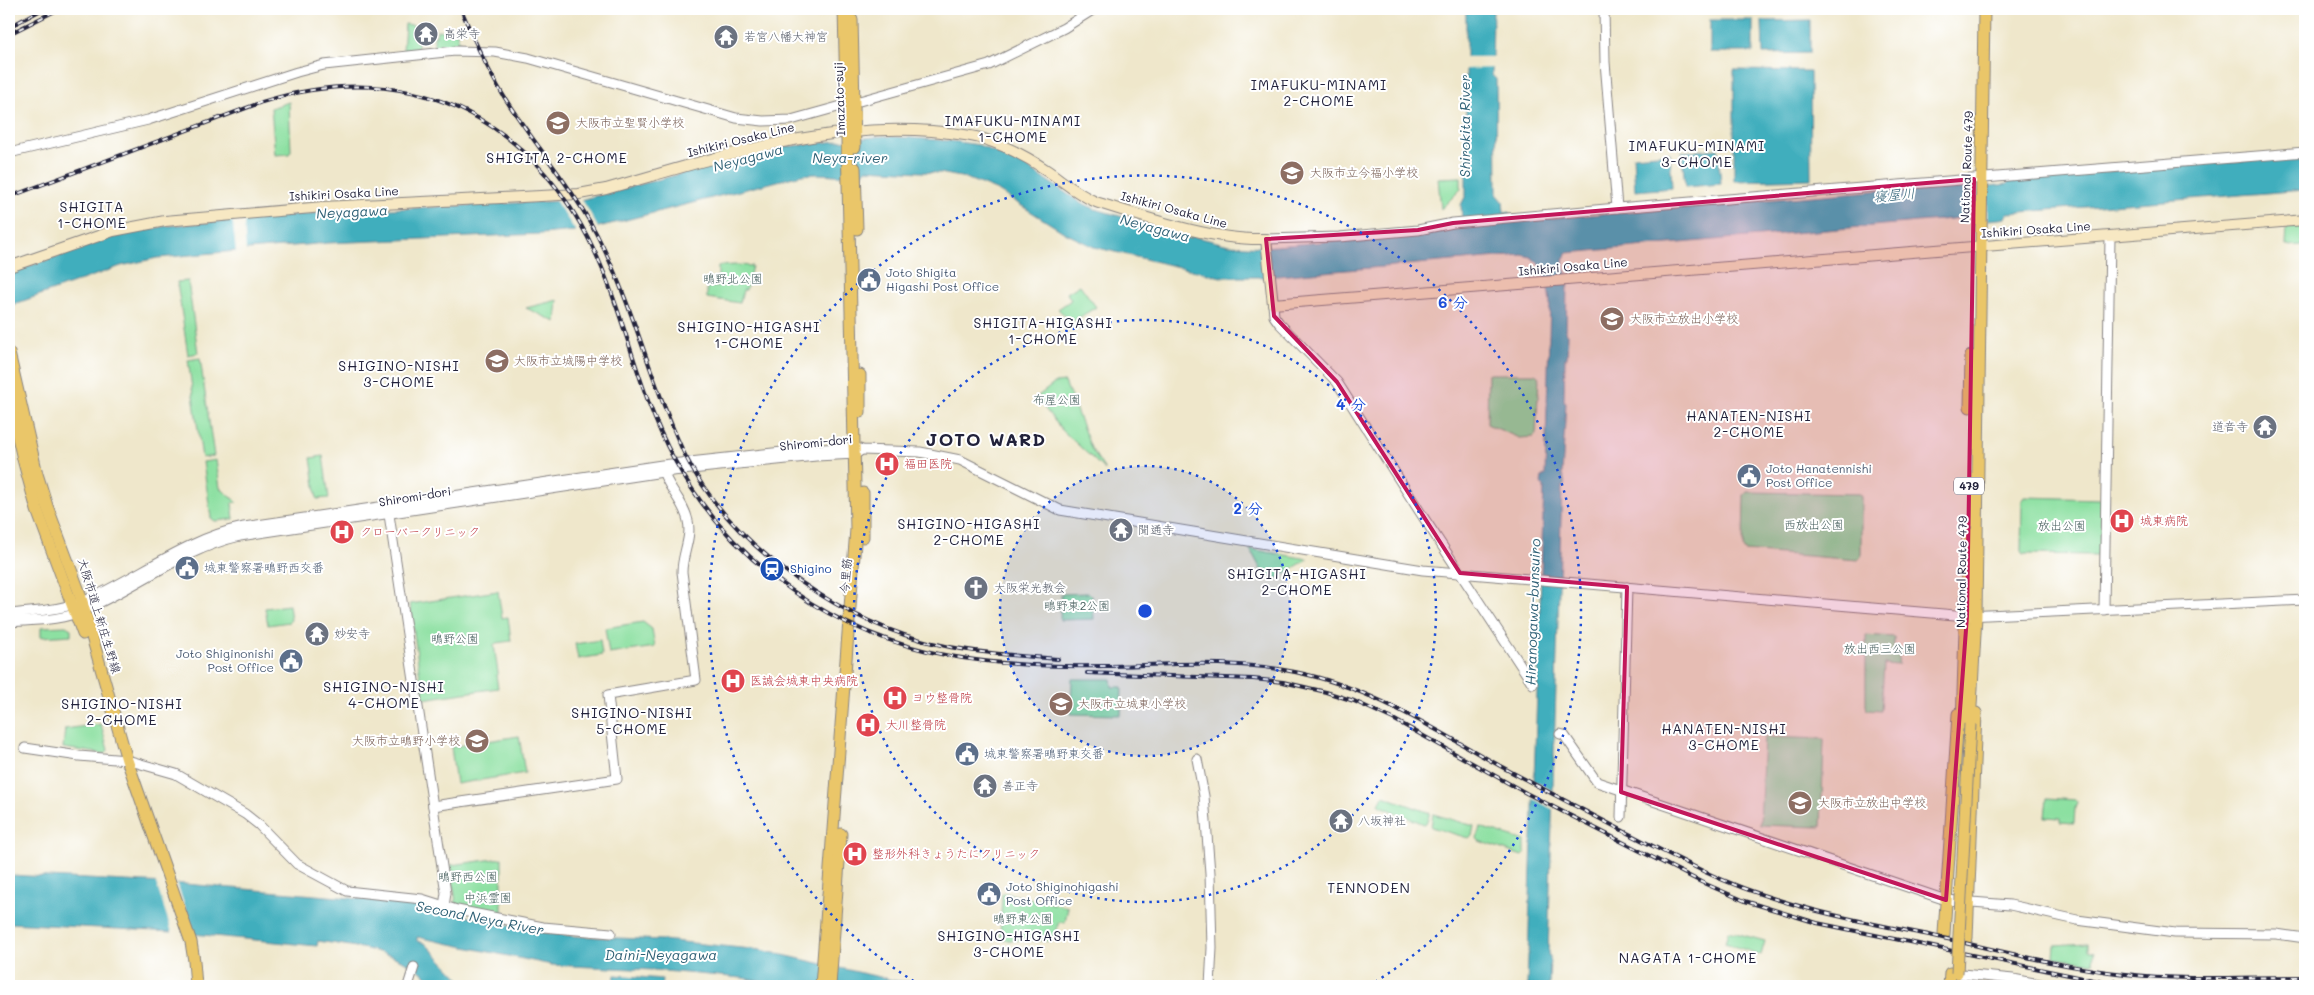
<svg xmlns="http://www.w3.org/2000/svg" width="2314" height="995" viewBox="0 0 2314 995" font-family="Mali,'Klee One',sans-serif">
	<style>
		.green { fill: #8ce0a1; stroke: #57816e }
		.water { fill: #3faebd; stroke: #30687c }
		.pier { fill: #efe7cb }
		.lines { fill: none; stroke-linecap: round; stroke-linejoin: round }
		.tertiary-casing { stroke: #888483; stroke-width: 11 }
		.secondary-casing { stroke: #888483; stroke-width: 12 }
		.primary-casing { stroke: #888483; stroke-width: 13 }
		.trunk-casing { stroke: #888483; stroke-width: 13 }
		.tertiary { stroke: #fff; stroke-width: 9 }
		.secondary { stroke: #f7e8c3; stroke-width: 10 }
		.primary { stroke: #eac669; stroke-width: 11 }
		.trunk { stroke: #eac669; stroke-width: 11 }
		.rail-casing { stroke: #22223b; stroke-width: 4 }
		.rail { stroke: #fff; stroke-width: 2; stroke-dasharray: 5.5; stroke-linecap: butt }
		.trunk-bridge-casing { stroke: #888483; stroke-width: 13; stroke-linecap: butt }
		.trunk-bridge { stroke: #eac669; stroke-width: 11 }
		.marked { fill: #c2185b; fill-opacity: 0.2; stroke: #c2185b; stroke-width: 4; stroke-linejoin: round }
		.ring { fill: none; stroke: #1d4ed8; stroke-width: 2.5; stroke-dasharray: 2.5 5 }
		.labels { text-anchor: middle; stroke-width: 4; stroke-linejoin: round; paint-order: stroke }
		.shield { fill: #fff; stroke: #646476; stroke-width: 1 }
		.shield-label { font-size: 11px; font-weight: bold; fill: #22223b }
		.worship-label { font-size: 12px; fill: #5b616d; stroke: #fff; text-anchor: start }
		.street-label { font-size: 12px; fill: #22223b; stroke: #fff }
		.education-label { font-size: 12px; fill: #785e54; stroke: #fff; text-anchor: start }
		.service-label { font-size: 12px; fill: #4e5e75; stroke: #fff; text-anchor: start }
		.park-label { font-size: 12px; fill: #425b5a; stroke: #fff }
		.health-label { font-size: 12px; fill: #be3a42; stroke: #fff; text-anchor: start }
		.transit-label { font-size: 12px; fill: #164399; stroke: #fff; text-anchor: start }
		.neighbourhood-label { font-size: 14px; letter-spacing: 1px; fill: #22223b; stroke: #fff }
		.water-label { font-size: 14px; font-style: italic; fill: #2f6176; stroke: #fff }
		.district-label { font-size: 18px; font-weight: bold; letter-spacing: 1px; fill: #22223b; stroke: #fff }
		.centre { fill: #1d4ed8; stroke: #fff; stroke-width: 2.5 }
		.ring-label { font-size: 15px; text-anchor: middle; font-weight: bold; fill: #1d4ed8; stroke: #fff; stroke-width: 4; stroke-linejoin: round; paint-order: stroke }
	</style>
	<rect width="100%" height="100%" fill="#fff"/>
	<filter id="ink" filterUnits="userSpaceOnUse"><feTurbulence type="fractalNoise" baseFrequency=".02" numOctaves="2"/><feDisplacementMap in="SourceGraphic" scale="10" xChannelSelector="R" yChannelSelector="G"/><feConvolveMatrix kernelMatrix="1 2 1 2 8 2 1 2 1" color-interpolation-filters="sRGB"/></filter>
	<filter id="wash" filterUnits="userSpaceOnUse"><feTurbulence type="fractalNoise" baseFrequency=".0096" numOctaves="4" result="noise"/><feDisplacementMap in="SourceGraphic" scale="20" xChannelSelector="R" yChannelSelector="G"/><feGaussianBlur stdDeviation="1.12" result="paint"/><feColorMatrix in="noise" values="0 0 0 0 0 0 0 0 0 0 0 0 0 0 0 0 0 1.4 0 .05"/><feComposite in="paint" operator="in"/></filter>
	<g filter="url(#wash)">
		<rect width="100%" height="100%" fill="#efe7cb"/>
		<g class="green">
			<path d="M405 24 418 26V50L403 51Z"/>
			<path d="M437 30 457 33 460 46 434 48V36H436Z"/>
			<path d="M289 102 291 151 289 154 275 155 271 108Z"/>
			<path d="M1461 177V189L1441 209 1438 178Z"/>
			<path d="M2303 226 2304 245 2286 246 2287 227Z"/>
			<path d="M737 265 752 266 746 290H743L740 303 707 298V287H718V266Z"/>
			<path d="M188 281 198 353 188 355 177 282Z"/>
			<path d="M1080 285 1096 307 1072 322 1058 309 1071 300 1067 293Z"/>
			<path d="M558 300 556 322 526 308Z"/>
			<path d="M200 358 214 456 202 458 188 360Z"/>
			<path d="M1488 374H1535L1539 377 1536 434 1534 437 1519 438 1487 424Z"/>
			<path d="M1065 382 1091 448 1105 470 1062 430 1038 400V396L1055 383Z"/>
			<path d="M323 456 329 498 317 499 311 458Z"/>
			<path d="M216 460 220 488 237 502 232 503 234 519 215 521 211 518 203 462Z"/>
			<path d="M1747 492 1859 494 1861 497V557L1858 560 1745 551 1743 548 1744 495Z"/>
			<path d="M2024 497 2100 499 2102 501 2101 552 2098 555 2023 554 2021 551 2022 500Z"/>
			<path d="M1250 549 1308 559 1274 580 1271 575 1266 579Z"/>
			<path d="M498 591 502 618 508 617 511 641 496 643 494 645 498 673 496 675 498 688 423 699 410 604Z"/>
			<path d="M1089 593 1092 596 1094 619 1060 620 1061 594Z"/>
			<path d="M289 605 291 620 289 622 268 625 265 608Z"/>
			<path d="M643 622 652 629 655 647 609 654 605 628Z"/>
			<path d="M66 626 71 629V635L41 637V627Z"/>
			<path d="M1866 635 1894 637V647L1899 651 1898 665 1884 664 1881 711 1867 710 1866 705Z"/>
			<path d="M600 640 602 655 578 659 575 644Z"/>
			<path d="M1072 679H1111L1112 687H1122L1121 715 1071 714Z"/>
			<path d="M101 724 108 750 105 754 63 748 65 729Z"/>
			<path d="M519 736 525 773 456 784 451 747Z"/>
			<path d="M1764 737 1824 739 1821 827 1760 825Z"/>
			<path d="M1383 796 1430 813 1426 823 1424 824 1381 806 1379 804Z"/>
			<path d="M2047 798 2076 800 2078 803 2075 808 2074 823 2060 822V818L2045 817Z"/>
			<path d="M1433 814 1474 826 1472 836 1468 838 1431 827Z"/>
			<path d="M1480 827 1525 841V853L1522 856 1479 841 1477 838Z"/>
			<path d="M502 858V917L456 904 451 865Z"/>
			<path d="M1005 893 1068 907 1065 923 1059 922 1052 941 1002 940 1000 937 1002 894Z"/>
			<path d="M1728 931 1765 941 1761 955 1725 943Z"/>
			<path d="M2088 943V950L2094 952 2093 963 2054 957 2055 945Z"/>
		</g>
		<g class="water">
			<path d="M1466 9H1493L1492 75 1496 79 1497 194 1503 201 1504 212H1509L1511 217 1542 219 1955 184 1987 183 1989 186 2008 184V181L2019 178 2305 156V190L2008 213 2005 218 1999 219 1963 222 1962 218 1567 253 1563 260 1569 287H1567L1566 332 1568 334 1567 358H1565L1564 401 1566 402 1562 476 1564 479 1565 486H1562L1548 955 1550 956 1549 986H1527L1544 486 1541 484 1542 476H1545L1550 302C1549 289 1545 278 1542 267L1531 257 1522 255 1265 277H1221L1094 247 1065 233 998 191 966 178 940 173 866 169 861 176C839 177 824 172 801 175L587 230 541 234 327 243 157 258 121 266 9 306V273L113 237 166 226 328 212 580 200 784 147 884 136 951 141 979 145 1025 166 1078 201 1095 209 1176 232 1229 245 1265 247 1445 231 1456 227 1457 224 1462 218 1461 205 1466 195Z"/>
			<rect x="1710" y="20" width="43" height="32"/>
			<path d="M1810 20V53L1763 54 1762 21Z"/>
			<path d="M1734 70 1810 71 1811 179 1734 181Z"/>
			<path d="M1718 149 1721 184 1685 187 1682 152Z"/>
			<path d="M1670 153 1672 188 1635 191 1633 156Z"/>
			<path d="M9 875 185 884 421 904 451 913 539 932 573 936 663 940 761 950 897 981 1035 986H785L742 978 653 970 552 965 417 937V941L425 943 467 986H437C406 951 362 948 318 941L317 946 172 932 9 923Z"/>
			<path d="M615 975 662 979 661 986H614Z"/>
		</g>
		<g class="pier">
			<path d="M1465 57H1494V68L1465 69Z"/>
			<path d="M1988 182 1987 223 1967 225V184Z"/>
			<path d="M580 197 589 211 599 230 577 233 555 200Z"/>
			<path d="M248 218 244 223 246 251 236 252 233 224 231 219Z"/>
			<path d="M1532 780 1555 792 1554 810 1532 798Z"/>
			<path d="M155 880 176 881 195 936 173 935Z"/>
		</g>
	</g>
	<g filter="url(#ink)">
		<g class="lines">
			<defs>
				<g id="tertiary">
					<path d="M1604 9 1605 62 1617 208"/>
					<path d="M9 153 148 120 297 72 324 65 455 51 495 52 528 58 736 118 763 121 791 120 989 65 1064 28 1094 9"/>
					<path d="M1266 239 1339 237 1418 230 1453 223 1617 208 2305 152"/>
					<path d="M1273 304 1274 316 1279 323 1337 382 1420 512 1533 684"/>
					<path d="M388 508 446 893 444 906"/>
					<path d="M2104 610 2110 237"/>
					<path d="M9 614C37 611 65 610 91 598 143 574 187 539 244 527L662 465 792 451 854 447 862 450 920 452 960 460 1060 510 1423 570 1967 616 2305 600"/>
					<path d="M9 622C34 620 61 621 84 610 137 587 183 549 240 536L663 472 816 456 856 454 860 451"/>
					<path d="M1560 734 1564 735 1597 782 1946 900 2010 905 2077 920 2175 933 2276 934 2305 938"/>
					<path d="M25 748 79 756 127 760 176 774 245 814 259 825 297 864 347 891 422 899 457 910 543 927 611 933"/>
					<path d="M1197 759 1204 796 1210 873 1212 948 1210 986"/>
					<path d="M433 806 617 779 608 695 696 680 682 572C682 554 692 538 688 521 684 501 667 488 662 468"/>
					<path d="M1621 817 1627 587"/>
					<path d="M1952 973 2013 979 2050 986"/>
					<path d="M408 986 414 967"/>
				</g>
				<path id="secondary" d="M9 267 113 231 165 221 323 207 579 194 606 189C712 159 820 122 932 131 949 133 967 134 984 139 1006 146 1029 158 1048 171 1064 182 1077 194 1096 202 1147 218 1213 241 1266 239L1273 304 2305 220"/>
				<g id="primary">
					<path d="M852 20 855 147"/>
					<path d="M855 168 857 229"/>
					<path d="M9 353 37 474 47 506 79 591 127 760 191 942 194 961 196 986"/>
					<path d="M9 398 23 459 37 510 83 634"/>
					<path d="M860 412V375"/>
					<path d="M863 537V493"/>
					<path d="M821 986 856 529 844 9"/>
					<path d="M830 986 841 834"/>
				</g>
				<g id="trunk">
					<path d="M1970 407 1971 356"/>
					<path d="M1962 724 1968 533"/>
					<path d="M1970 724 1976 616 1984 9"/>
					<path d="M1944 934 1958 714"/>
					<path d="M1967 938 1976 713"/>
					<path d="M1949 986 1950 973"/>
				</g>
			</defs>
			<use href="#tertiary" class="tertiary-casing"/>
			<use href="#secondary" class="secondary-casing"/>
			<use href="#primary" class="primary-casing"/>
			<use href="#trunk" class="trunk-casing"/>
			<use href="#tertiary" class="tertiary"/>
			<use href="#secondary" class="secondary"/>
			<use href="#primary" class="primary"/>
			<use href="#trunk" class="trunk"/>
			<defs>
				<g id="rail">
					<path d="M461 9C475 43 490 76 510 106 541 153 578 194 602 245 635 312 652 386 684 453 726 540 830 615 921 640 966 653 1012 655 1058 659"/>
					<path d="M9 27 43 9"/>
					<path d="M9 34 59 9"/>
					<path d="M9 197 262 102C416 53 542 123 602 268 628 330 641 399 674 459 699 505 733 545 774 577 874 656 981 668 1104 666 1168 665 1232 659 1295 672 1371 687 1435 730 1502 767 1569 803 1637 839 1705 872 1773 904 1851 920 1924 934 1991 948 2058 967 2125 974 2184 981 2245 977 2305 977"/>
					<path d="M1087 673 1253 679 1283 682 1326 692 1354 701 1393 719 1526 793 1701 882 1745 901 1817 923 2122 986"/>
					<path d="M2116 981 2143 986"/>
					<path d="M2176 984 2209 986"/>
				</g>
			</defs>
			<use href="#rail" class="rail-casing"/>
			<use href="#rail" class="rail"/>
			<defs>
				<path id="trunk-bridge" d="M1957 973 1970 724"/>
			</defs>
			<use href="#trunk-bridge" class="trunk-bridge-casing"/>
			<use href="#trunk-bridge" class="trunk-bridge"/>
		</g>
	</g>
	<path class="marked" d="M1974 179 1967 616 1946 900 1621 792 1627 587 1460 573 1337 382 1274 316 1266 239 1418 230 1453 223Z"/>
	<circle cx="1145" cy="611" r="145" fill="#1d4ed8" fill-opacity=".12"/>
	<g class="ring">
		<circle cx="1145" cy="611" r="145"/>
		<circle cx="1145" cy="611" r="291"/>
		<path d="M920 985A436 436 0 1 1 1370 985"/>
	</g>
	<defs>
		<symbol id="temple-disc" viewBox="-11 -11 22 22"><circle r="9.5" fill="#6b7280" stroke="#fff"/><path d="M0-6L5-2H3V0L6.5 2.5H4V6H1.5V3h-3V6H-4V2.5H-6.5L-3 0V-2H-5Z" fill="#fff"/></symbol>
		<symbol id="school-disc" viewBox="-11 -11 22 22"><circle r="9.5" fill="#8d6e63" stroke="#fff"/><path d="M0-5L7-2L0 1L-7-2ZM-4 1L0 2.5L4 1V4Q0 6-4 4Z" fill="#fff"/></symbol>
		<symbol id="civic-disc" viewBox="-11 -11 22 22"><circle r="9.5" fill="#5c6f8a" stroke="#fff"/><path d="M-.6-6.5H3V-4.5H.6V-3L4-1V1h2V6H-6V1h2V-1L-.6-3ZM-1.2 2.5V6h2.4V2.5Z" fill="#fff"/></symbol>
		<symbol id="hospital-disc" viewBox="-11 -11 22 22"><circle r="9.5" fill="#e0444e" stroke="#fff"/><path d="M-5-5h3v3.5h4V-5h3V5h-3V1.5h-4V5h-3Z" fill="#fff"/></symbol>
		<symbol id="station-disc" viewBox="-11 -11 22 22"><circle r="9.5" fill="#1a4fb4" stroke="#fff"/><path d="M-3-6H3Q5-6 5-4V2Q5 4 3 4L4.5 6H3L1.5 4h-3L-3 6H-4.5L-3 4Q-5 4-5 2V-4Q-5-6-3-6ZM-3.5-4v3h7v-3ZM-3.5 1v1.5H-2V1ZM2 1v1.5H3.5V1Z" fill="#fff"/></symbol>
		<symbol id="church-disc" viewBox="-11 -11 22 22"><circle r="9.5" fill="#6b7280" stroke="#fff"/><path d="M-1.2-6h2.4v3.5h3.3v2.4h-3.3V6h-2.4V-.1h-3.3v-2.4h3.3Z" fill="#fff"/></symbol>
	</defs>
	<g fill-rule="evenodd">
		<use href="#temple-disc" x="412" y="20" width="28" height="28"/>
		<use href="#temple-disc" x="712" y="23" width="28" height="28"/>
		<use href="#school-disc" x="544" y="109" width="28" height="28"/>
		<use href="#school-disc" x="1278" y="159" width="28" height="28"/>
		<use href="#civic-disc" x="855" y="266" width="28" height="28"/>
		<use href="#school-disc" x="1598" y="305" width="28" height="28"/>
		<use href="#school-disc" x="483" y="347" width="28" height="28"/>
		<use href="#temple-disc" x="2251" y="413" width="28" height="28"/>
		<use href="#hospital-disc" x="873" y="450" width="28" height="28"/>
		<use href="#civic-disc" x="1735" y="462" width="28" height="28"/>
		<use href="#hospital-disc" x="2108" y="507" width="28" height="28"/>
		<use href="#temple-disc" x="1107" y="516" width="28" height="28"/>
		<use href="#hospital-disc" x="328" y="518" width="28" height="28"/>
		<use href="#civic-disc" x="173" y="554" width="28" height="28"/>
		<use href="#station-disc" x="758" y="555" width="28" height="28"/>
		<use href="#church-disc" x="962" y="574" width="28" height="28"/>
		<use href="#temple-disc" x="303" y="620" width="28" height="28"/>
		<use href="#civic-disc" x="277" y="647" width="28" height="28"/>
		<use href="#hospital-disc" x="719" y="667" width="28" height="28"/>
		<use href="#hospital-disc" x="881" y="684" width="28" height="28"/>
		<use href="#school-disc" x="1047" y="690" width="28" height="28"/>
		<use href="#hospital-disc" x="854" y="711" width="28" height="28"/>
		<use href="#school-disc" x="463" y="727" width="28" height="28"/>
		<use href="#civic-disc" x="953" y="740" width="28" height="28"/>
		<use href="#temple-disc" x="971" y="772" width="28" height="28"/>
		<use href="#school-disc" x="1786" y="789" width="28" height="28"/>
		<use href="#temple-disc" x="1327" y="807" width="28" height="28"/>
		<use href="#hospital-disc" x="841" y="840" width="28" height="28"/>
		<use href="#civic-disc" x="975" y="880" width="28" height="28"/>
	</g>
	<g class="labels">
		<rect class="shield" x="1954" y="477.5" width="30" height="17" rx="4"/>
		<g class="shield-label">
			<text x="1969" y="490">479</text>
		</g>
		<g class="worship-label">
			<text x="444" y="38">高栄寺</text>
			<text x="744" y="41">若宮八幡大神宮</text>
			<text x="2248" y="431" text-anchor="end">道音寺</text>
			<text x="1138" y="534">聞通寺</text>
			<text x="994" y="592">大阪栄光教会</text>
			<text x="334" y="638">妙安寺</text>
			<text x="1002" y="790">善正寺</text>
			<text x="1358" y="825">八坂神社</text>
		</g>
		<g class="street-label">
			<text transform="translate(840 99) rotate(-92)" y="4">Imazato-suji</text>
			<text transform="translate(741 140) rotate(-14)" y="4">Ishikiri Osaka Line</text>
			<text transform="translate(1967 167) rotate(-88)" y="4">National Route 479</text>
			<text transform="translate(344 194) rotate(-3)" y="4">Ishikiri Osaka Line</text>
			<text transform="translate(1174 210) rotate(15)" y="4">Ishikiri Osaka Line</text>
			<text transform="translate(2036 230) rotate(-4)" y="4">Ishikiri Osaka Line</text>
			<text transform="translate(1573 267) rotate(-5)" y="4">Ishikiri Osaka Line</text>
			<text transform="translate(816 443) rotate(-6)" y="4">Shiromi-dori</text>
			<text transform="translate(415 497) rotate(-9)" y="4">Shiromi-dori</text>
			<text transform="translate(1962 572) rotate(-89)" y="4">National Route 479</text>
			<text transform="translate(846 576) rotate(-85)" y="4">今里筋</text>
			<text transform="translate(99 616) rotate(73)" y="4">大阪市道上新庄生野線</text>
		</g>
		<g class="education-label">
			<text x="576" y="127">大阪市立聖賢小学校</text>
			<text x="1310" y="177">大阪市立今福小学校</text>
			<text x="1630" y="323">大阪市立放出小学校</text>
			<text x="514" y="365">大阪市立城陽中学校</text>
			<text x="1078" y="708">大阪市立城東小学校</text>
			<text x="460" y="745" text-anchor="end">大阪市立鴫野小学校</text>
			<text x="1818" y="807">大阪市立放出中学校</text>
		</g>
		<g class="service-label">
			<text x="886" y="277">Joto Shigita<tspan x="886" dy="14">Higashi Post Office</tspan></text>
			<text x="1766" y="473">Joto Hanatennishi<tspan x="1766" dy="14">Post Office</tspan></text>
			<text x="204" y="572">城東警察署鴫野西交番</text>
			<text x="274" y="658" text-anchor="end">Joto Shiginonishi<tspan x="274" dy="14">Post Office</tspan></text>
			<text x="984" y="758">城東警察署鴫野東交番</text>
			<text x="1006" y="891">Joto Shiginohigashi<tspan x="1006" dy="14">Post Office</tspan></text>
		</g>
		<g class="park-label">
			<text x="733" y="283">鴫野北公園</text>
			<text x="1057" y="404">布屋公園</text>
			<text x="1814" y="529">西放出公園</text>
			<text x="2062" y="530">放出公園</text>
			<text x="1077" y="610">鴫野東2公園</text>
			<text x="455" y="643">鴫野公園</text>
			<text x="1880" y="653">放出西三公園</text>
			<text x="468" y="881">鴫野西公園</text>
			<text x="488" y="902">中浜霊園</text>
			<text x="1023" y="923">鴫野東公園</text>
		</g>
		<g class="health-label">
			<text x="904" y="468">福田医院</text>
			<text x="2140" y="525">城東病院</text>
			<text x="360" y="536">クローバークリニック</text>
			<text x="750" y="685">医誠会城東中央病院</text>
			<text x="912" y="702">ヨウ整骨院</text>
			<text x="886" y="729">大川整骨院</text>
			<text x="872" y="858">整形外科きょうたにクリニック</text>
		</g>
		<g class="transit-label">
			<text x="790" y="573">Shigino</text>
		</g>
		<g class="neighbourhood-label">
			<text x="1319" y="90">IMAFUKU-MINAMI<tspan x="1319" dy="16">2-CHOME</tspan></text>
			<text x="1013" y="126">IMAFUKU-MINAMI<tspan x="1013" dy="16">1-CHOME</tspan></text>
			<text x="1697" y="151">IMAFUKU-MINAMI<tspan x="1697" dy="16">3-CHOME</tspan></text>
			<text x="557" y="163">SHIGITA 2-CHOME</text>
			<text x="92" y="212">SHIGITA<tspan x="92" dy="16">1-CHOME</tspan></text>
			<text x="1043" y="328">SHIGITA-HIGASHI<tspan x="1043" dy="16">1-CHOME</tspan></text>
			<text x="749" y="332">SHIGINO-HIGASHI<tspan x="749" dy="16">1-CHOME</tspan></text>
			<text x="399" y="371">SHIGINO-NISHI<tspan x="399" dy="16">3-CHOME</tspan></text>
			<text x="1749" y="421">HANATEN-NISHI<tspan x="1749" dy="16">2-CHOME</tspan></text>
			<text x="969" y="529">SHIGINO-HIGASHI<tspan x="969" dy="16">2-CHOME</tspan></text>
			<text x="1297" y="579">SHIGITA-HIGASHI<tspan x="1297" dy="16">2-CHOME</tspan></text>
			<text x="384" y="692">SHIGINO-NISHI<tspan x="384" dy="16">4-CHOME</tspan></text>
			<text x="122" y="709">SHIGINO-NISHI<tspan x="122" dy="16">2-CHOME</tspan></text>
			<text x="632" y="718">SHIGINO-NISHI<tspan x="632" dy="16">5-CHOME</tspan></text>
			<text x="1724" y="734">HANATEN-NISHI<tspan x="1724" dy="16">3-CHOME</tspan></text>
			<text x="1369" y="893">TENNODEN</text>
			<text x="1009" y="941">SHIGINO-HIGASHI<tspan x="1009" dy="16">3-CHOME</tspan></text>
			<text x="1688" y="963">NAGATA 1-CHOME</text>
		</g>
		<g class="water-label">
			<text transform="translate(1465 126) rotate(-90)" y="5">Shirokita River</text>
			<text transform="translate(748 158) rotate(-15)" y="5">Neyagawa</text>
			<text x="850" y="163">Neya-river</text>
			<text transform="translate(1894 195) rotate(-5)" y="5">寝屋川</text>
			<text transform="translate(352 212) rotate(-3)" y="5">Neyagawa</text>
			<text transform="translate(1155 228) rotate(15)" y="5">Neyagawa</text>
			<text transform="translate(1533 612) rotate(-88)" y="5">Hiranogawa-bunsuiro</text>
			<text transform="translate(480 918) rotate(11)" y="5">Second Neya River</text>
			<text x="661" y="960">Daini-Neyagawa</text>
		</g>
		<g class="district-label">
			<text x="986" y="446">JOTO WARD</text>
		</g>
	</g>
	<circle cx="1145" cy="611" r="8" class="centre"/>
	<g class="ring-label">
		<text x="1453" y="308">6 分</text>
		<text x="1351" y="410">4 分</text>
		<text x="1248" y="514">2 分</text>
	</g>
	<rect width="2314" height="995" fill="none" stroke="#fff" stroke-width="30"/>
</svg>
